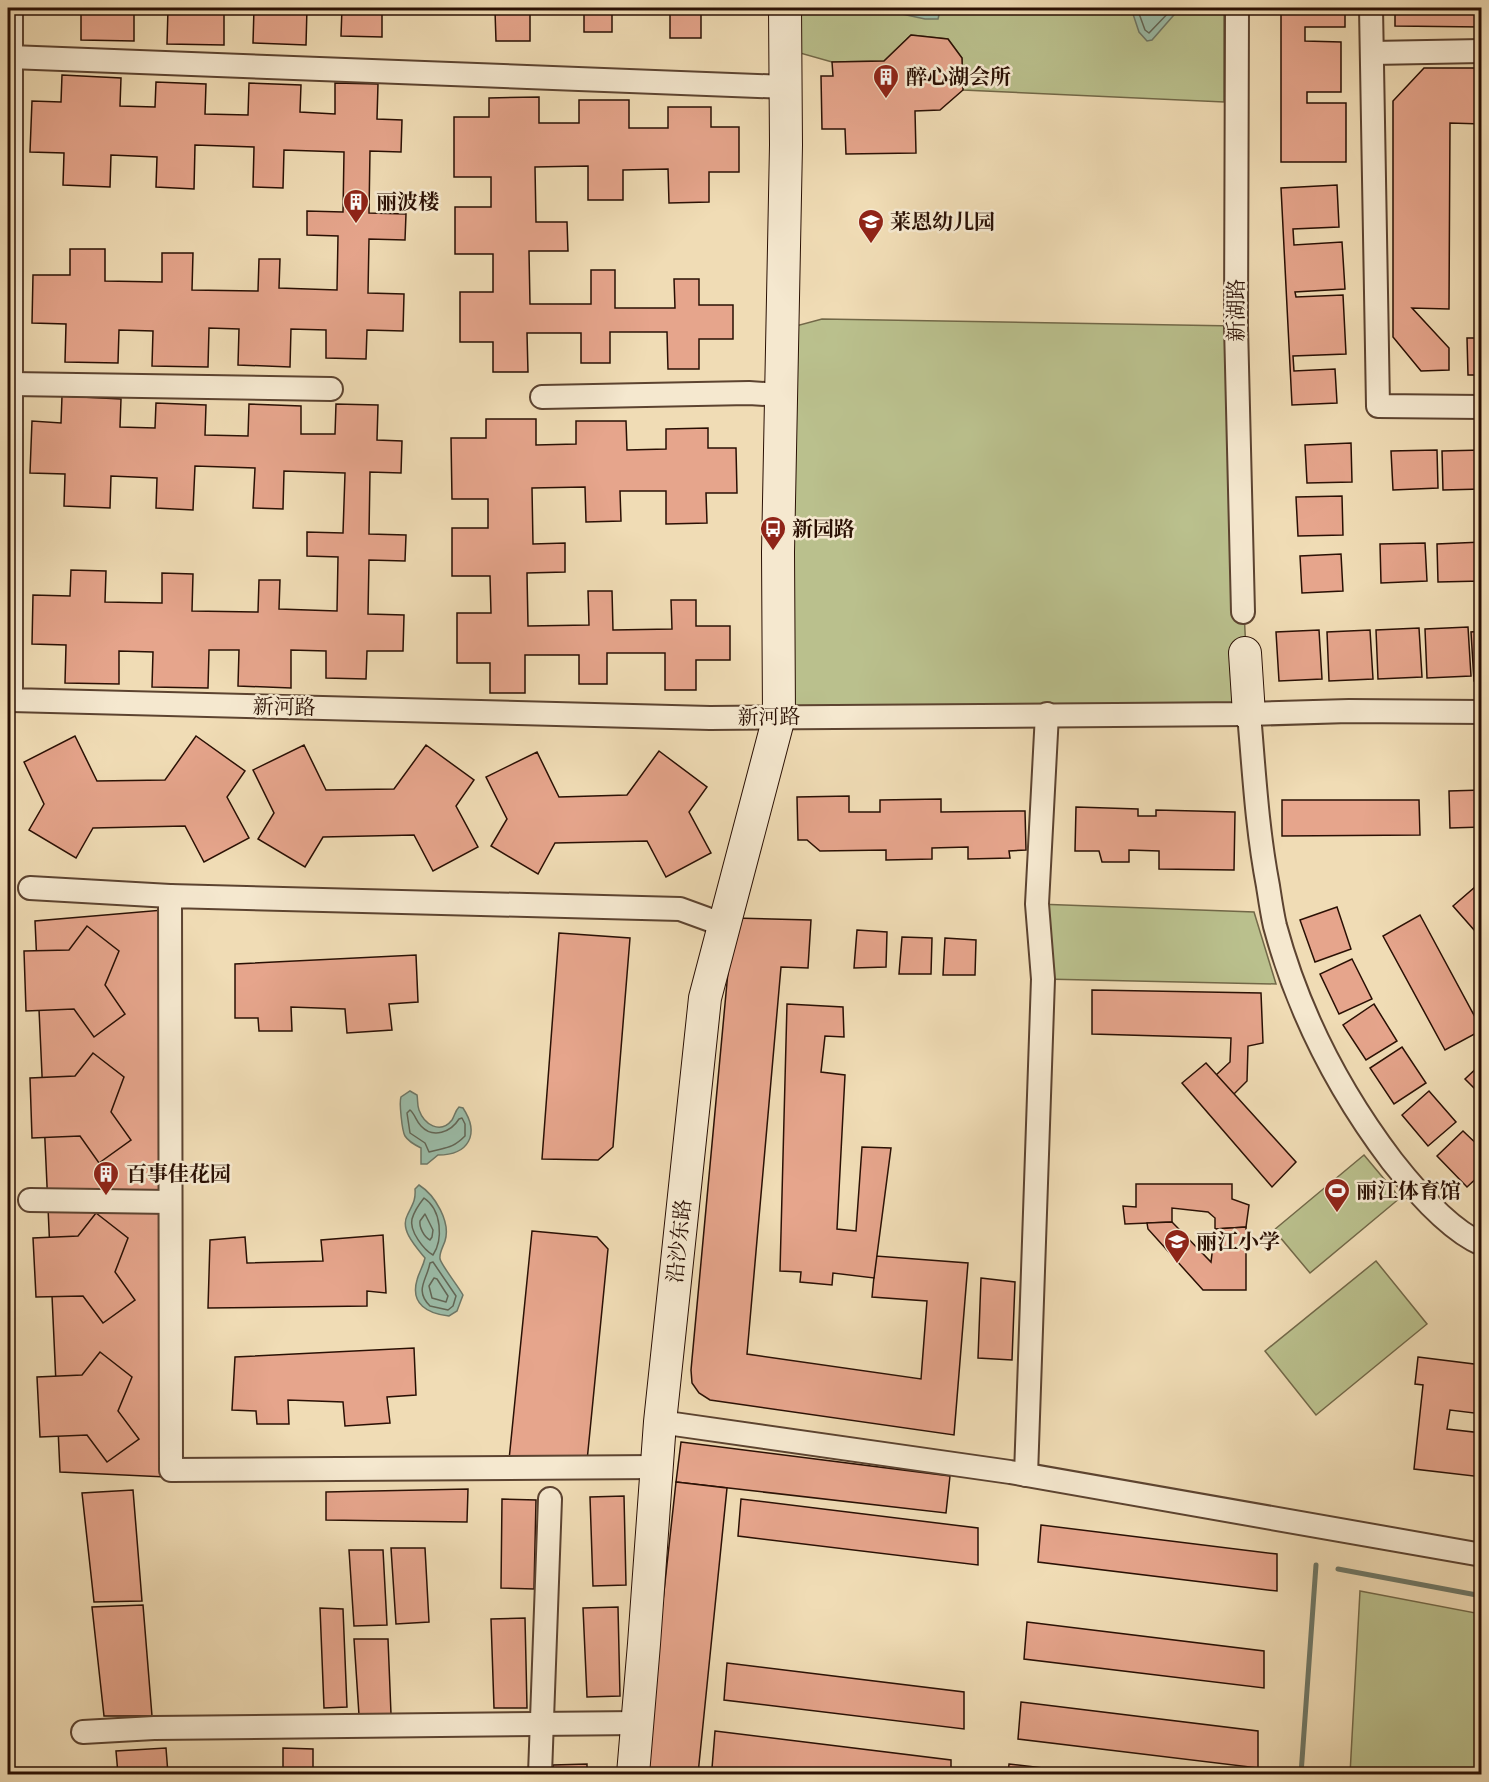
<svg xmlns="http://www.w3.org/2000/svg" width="1489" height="1782" viewBox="0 0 1489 1782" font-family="'IM FELL Double Pica','Noto Serif SC',serif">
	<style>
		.green { fill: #bac08d; stroke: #726848; stroke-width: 1.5 }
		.water { fill: #9bbca8; stroke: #6e7766; stroke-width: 1.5 }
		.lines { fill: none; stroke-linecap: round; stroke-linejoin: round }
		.shore { stroke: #626656; stroke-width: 1.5 }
		.stream { stroke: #6e7766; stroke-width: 5 }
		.building { fill: #e6a58c; stroke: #2a1004; stroke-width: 1.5 }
		.street-casing { stroke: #5c4330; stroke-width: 26 }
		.secondary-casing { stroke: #2a1004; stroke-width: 34 }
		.street { stroke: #f5e8cf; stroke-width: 22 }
		.secondary { stroke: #f5e8cf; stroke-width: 32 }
		.labels { text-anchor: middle; stroke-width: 5; stroke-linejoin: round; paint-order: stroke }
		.poi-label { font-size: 21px; font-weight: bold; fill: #2a1004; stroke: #f5e8cf; text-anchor: start }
		.street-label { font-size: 21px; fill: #2a1004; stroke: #f5e8cf }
	</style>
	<rect width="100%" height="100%" fill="#f0dcb5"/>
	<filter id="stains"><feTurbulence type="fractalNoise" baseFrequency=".00333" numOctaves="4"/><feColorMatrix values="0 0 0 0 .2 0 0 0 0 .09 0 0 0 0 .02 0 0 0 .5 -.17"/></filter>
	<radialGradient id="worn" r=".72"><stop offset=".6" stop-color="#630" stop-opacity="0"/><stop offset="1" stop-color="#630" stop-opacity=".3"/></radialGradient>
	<g class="green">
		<path d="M799 8H1224V102L963 90 962 58 948 39 911 35 884 61 832 62 800 53Z"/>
		<path d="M822 319 1236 326 1238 486 1249 714 781 717 792 327Z"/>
		<path d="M1037 904 1254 912 1276 984 1043 979Z"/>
		<path d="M1364 1155 1400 1198 1310 1273 1274 1230Z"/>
		<path d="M1376 1261 1427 1324 1316 1415 1265 1351Z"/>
		<path d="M1360 1591 1481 1614V1774H1350Z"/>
	</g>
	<g class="water">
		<path d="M874 8H935L939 15 938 19H925Z"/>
		<path d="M1131 8H1180L1152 40 1147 41 1139 32Z"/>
		<path d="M410 1091 417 1095C418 1100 417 1105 419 1110 424 1124 440 1135 452 1120 455 1115 455 1111 459 1107L463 1108C480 1134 469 1155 438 1155L427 1164H421V1148C415 1145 408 1141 405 1136 402 1131 399 1102 401 1097Z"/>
		<path d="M419 1185C435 1195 451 1222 445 1241 443 1247 439 1253 440 1259 442 1266 458 1286 463 1295L457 1311 449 1316C428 1314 410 1304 417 1280 419 1272 423 1267 425 1258 416 1247 400 1230 407 1216 412 1205 416 1201 415 1189Z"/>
	</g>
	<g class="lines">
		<g class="shore">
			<path d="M1137 8 1145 30 1149 33 1173 8"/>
			<path d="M410 1110C415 1114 416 1121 421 1126 433 1139 451 1132 459 1119L462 1118 465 1124V1136C451 1150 445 1147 429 1152L425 1143 410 1133 407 1113Z"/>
			<path d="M424 1198C442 1210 443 1240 433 1255 424 1250 409 1231 412 1219 414 1212 420 1203 424 1198Z"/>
			<path d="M425 1214 433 1230 432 1237 430 1240C424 1237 419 1227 420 1221Z"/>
			<path d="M433 1262 456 1296 453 1306 448 1310 430 1306C414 1290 427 1280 430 1263Z"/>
			<path d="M434 1278 437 1279 448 1296 446 1302 432 1298 429 1286Z"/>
		</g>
		<g class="stream">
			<path d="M1338 1569 1482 1596"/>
			<path d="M1301 1774 1316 1565"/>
		</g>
	</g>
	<g class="building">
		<path d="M81 8H224V45L167 44 168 9 134 8V41L81 40Z"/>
		<path d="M254 8H307L306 45 253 43Z"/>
		<path d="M327 8H419H382V37L341 36 342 8Z"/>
		<path d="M462 8H530V41H496L495 11H462Z"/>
		<rect x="584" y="8" width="28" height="24"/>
		<path d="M670 8H735H701V38H670Z"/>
		<path d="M1281 8H1345V27H1305V41L1341 42V92H1307V103H1346V162H1281Z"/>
		<path d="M1409 8H1482V27L1395 26V10L1409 11Z"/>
		<path d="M911 35 948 39 962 58 963 90 940 110 915 111 916 153 846 154 845 129H822L821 76H833L832 62 884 61Z"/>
		<path d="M1424 68H1482V124L1450 123 1449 309 1412 308 1449 348V370L1421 371 1393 337V101Z"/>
		<path d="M62 75 121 78 120 106 155 107 156 82 206 84 205 114 248 115 249 83 301 85 300 112 335 114V83L378 84 377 119 402 120 401 152 370 151 369 213 406 214 405 240 369 239 368 293 404 294 403 331 367 330 366 359 326 358V330L291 329 290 367 238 365 239 329 209 328 208 367 152 366 153 331 119 330 118 363 65 362 66 324 32 323 33 275H70V249H105V281L162 282V253H193L192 290 258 291 259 259H280L279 288 337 290 338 236 307 235V211L343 212 344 152 284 150 283 188 253 187 254 147 195 145 194 189 156 187 157 157 111 155 110 187 63 185 64 153 30 152 32 101 61 102Z"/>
		<path d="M539 97V123H579V100H629V128H668V107H711V127H739V172H709V202L669 203 668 169 623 170V200H588V166L535 167 536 222H567L568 251H529L530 304H591V270H615V308H675L674 279H699V305H733V339H699V369H668L667 332H610V363H581V333H527L528 372H493V342H460V292H493V254H455V207H491V177H454V117H489V98Z"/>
		<path d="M1337 185 1339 227 1293 229 1294 245 1342 242 1345 289 1295 292 1296 297 1343 295 1346 354 1293 356 1294 371 1335 369 1337 403 1292 405 1281 188Z"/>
		<path d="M1467 338H1482V375H1468Z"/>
		<path d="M62 396 121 399 120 427 155 428 156 403 206 405 205 435 248 436 249 404 301 406V434H335L336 404 378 405 377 440 402 441 401 473 370 472 369 534 406 535 405 561 369 560 368 614 404 615 403 651H367L366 679 326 678V651L291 650V688L238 686 239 650H209L208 688 152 687 153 652 119 651V684L65 683 66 645 32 644 33 595 70 596 71 570 106 571 105 602 162 603V573L193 574 192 611 258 612 259 580H280L279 609 337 611 338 557 307 556V532L343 533 345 473 284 471 283 509 253 508 255 468 195 466 193 510 156 508 157 478 111 476 110 508 64 506 65 474 30 473 32 421 61 423Z"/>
		<path d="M486 419H536V445L576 444V421H626L627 450 666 449V429L708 428V448H736L737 493H706L707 523 666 524V491H620L621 521 586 522 585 487 532 488 533 544 565 543V572L527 573 528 626 589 625 588 591H612L613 630 672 629 671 600H696V626H730V660H696V690H665V653H607V684H579V655H525V693H490V663H457V613H491L490 576H452V528H488V499H452L451 438H486Z"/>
		<path d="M1351 443 1352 482 1307 483 1305 445Z"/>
		<path d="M1437 450 1438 488 1393 490 1391 451Z"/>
		<path d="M1482 450V489L1443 490 1442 451Z"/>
		<path d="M1342 496 1343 535 1298 536 1296 497Z"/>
		<path d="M1482 542V581L1438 582 1437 544Z"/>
		<path d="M1425 543 1427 581 1381 583 1380 544Z"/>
		<path d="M1341 554 1343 591 1302 593 1300 556Z"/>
		<path d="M1468 627 1471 676 1427 678 1425 629Z"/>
		<path d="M1419 628 1422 677 1378 679 1376 630Z"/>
		<path d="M1319 630 1322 679 1279 681 1276 632Z"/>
		<path d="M1370 630 1373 679 1329 681 1327 632Z"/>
		<path d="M1482 631V680L1474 681 1471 632Z"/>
		<path d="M75 736 97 781 165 780 196 736 245 771 227 797 249 838 204 862 185 826 93 828 76 858 29 830 44 804 24 762Z"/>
		<path d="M304 745 326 790 394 789 426 745 474 780 456 806 478 847 433 871 414 835 323 837 305 867 258 839 274 813 253 770Z"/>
		<path d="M659 751 707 787 689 812 711 853 666 877 647 841 555 843 538 874 491 846 507 819 486 777 537 752 559 797 627 795Z"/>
		<path d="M1482 790V827L1450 828 1449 791Z"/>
		<path d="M849 796V812H880V800L941 799V812L1025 811 1026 850 1009 851 1010 858 968 859V847L932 848V859L886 860V850L820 851 807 840H798L797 797Z"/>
		<path d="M1282 800H1419L1420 835 1282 836Z"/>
		<path d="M1076 807 1138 809V816H1156V810L1235 812 1234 870 1159 869V851L1129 850V862H1102L1099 851H1075Z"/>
		<path d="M1482 881V939L1453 906Z"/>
		<path d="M1337 907 1351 949 1315 962 1300 920Z"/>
		<path d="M163 910 166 1477 60 1472 35 921Z"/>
		<path d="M1420 915 1482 1030 1445 1050 1383 936Z"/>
		<path d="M733 918 811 920 808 968 781 967 747 1354 921 1379 927 1301 872 1297 876 1256 968 1263 954 1435 710 1400 699 1393 692 1383 691 1370Z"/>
		<path d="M87 926 119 951 105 985 125 1014 94 1037 74 1009 26 1011 24 951 69 950Z"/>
		<path d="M857 930 887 932 886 967 854 968Z"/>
		<path d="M559 933 630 938 613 1147 598 1160 542 1159Z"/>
		<path d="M902 937 932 938 931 974H899Z"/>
		<path d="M945 938 976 940 975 975H943Z"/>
		<path d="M416 955 418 1002 389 1004 392 1030 347 1033 345 1009 291 1007 292 1031H259L258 1018H235V964Z"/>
		<path d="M1352 959 1372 999 1339 1014 1320 974Z"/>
		<path d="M1092 990 1261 993 1263 1043 1248 1046 1247 1081 1233 1095 1216 1075 1230 1062 1231 1038 1092 1034Z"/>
		<path d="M787 1004 843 1007 844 1037 825 1036 821 1072 845 1075 837 1229 856 1231 862 1147 891 1148 874 1278 833 1273 832 1285 800 1282 801 1272 780 1271Z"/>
		<path d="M1374 1004 1397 1041 1366 1060 1343 1025Z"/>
		<path d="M1402 1047 1426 1083 1394 1104 1370 1068Z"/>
		<path d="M93 1053 124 1077 111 1112 131 1140 99 1163 80 1136 32 1138 30 1078 75 1076Z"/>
		<path d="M1206 1063 1296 1162 1272 1187 1182 1083Z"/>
		<path d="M1482 1063V1096L1465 1079Z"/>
		<path d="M1429 1091 1456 1122 1428 1146 1402 1115Z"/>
		<path d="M1463 1131 1482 1149V1173L1467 1187 1437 1156Z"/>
		<path d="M1136 1184H1232V1199L1249 1205 1246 1227 1215 1229V1218L1208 1212 1172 1208V1222L1125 1224 1123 1206 1136 1207Z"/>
		<path d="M96 1213 128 1238 115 1272 135 1300 103 1323 83 1296 36 1297 33 1238 78 1236Z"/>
		<path d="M1172 1222 1211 1262 1215 1229 1246 1227V1290H1203L1148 1229 1147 1223Z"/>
		<path d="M532 1231 597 1237 608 1249 587 1461 509 1460Z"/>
		<path d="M383 1235 386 1293 367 1291V1306L208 1308 210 1240 245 1237 247 1263 323 1261 321 1240Z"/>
		<path d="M981 1278 1015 1282 1012 1360 978 1358Z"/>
		<path d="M414 1348 416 1395 387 1397 390 1423 345 1426 343 1402 288 1400 289 1424H257L256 1411 232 1410 235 1357Z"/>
		<path d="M100 1352 132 1377 118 1411 139 1439 107 1462 87 1435 40 1437 37 1377 82 1375Z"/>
		<path d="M1418 1357 1482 1365V1414L1450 1410 1447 1429 1482 1433V1477L1414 1469 1423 1385 1415 1384Z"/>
		<path d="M681 1442 950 1476 946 1513 676 1482Z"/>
		<path d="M676 1482 727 1488 698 1774H644Z"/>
		<path d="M468 1489 467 1522 326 1520V1492Z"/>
		<path d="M133 1490 142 1601 94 1602 82 1493Z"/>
		<path d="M624 1496 626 1585 593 1586 590 1497Z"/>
		<path d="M502 1499 536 1500 534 1589 501 1588Z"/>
		<path d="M741 1499 978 1528V1565L738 1536Z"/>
		<path d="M1041 1525 1277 1554V1591L1038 1562Z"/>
		<path d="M391 1548H425L429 1622 396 1624Z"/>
		<path d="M349 1550H383L387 1625 354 1626Z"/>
		<path d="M143 1605 152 1716H104L92 1607Z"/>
		<path d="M618 1607 620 1696 587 1697 583 1608Z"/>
		<path d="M320 1608 343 1609 347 1707 324 1708Z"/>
		<path d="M525 1618 527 1708H494L491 1619Z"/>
		<path d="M1027 1622 1264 1651V1688L1024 1659Z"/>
		<path d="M354 1639H388L391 1714 359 1715Z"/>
		<path d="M727 1663 964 1692V1729L724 1700Z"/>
		<path d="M1021 1702 1258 1731V1768L1018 1739Z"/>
		<path d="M715 1731 951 1760V1774H764L712 1768Z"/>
		<path d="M166 1748 168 1774H118L116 1751Z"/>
		<path d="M283 1748 313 1749V1774H283Z"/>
		<path d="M587 1764V1774H553V1765Z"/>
		<path d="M1009 1764 1094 1774H1008Z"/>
	</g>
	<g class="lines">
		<defs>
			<g id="street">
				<path d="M11 8V700L710 718 1249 714 1349 711 1482 712"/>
				<path d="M1237 8 1236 326 1243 612"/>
				<path d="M1371 8 1378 406 1482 407"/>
				<path d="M1372 53 1482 51"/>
				<path d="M10 57 786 87"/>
				<path d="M12 384 331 389"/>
				<path d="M542 397 749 393 782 395"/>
				<path d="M1249 714C1254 771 1257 829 1268 886 1270 899 1272 913 1275 926 1298 1011 1339 1091 1392 1161 1414 1189 1449 1230 1482 1244"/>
				<path d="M30 888 170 896"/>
				<path d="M30 1200 170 1202"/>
				<path d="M660 1422 1010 1472 1482 1555"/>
				<path d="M657 1467 171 1470 170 896 680 909 724 925"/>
				<path d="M1026 1475 1043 979 1037 904 1047 714"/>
				<path d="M83 1732 154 1728 638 1723"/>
				<path d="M540 1774 550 1499"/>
			</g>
			<g id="secondary">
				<path d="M1245 653 1249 714"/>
				<path d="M633 1774 644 1644 660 1422 705 998 779 717 778 552 786 145 785 8"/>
			</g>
		</defs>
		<use href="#street" class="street-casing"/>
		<use href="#secondary" class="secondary-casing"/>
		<use href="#street" class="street"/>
		<use href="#secondary" class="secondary"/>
	</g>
	<defs>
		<symbol id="building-pin" viewBox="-11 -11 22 30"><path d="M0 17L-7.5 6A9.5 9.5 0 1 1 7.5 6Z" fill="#8f2418" stroke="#f5e8cf"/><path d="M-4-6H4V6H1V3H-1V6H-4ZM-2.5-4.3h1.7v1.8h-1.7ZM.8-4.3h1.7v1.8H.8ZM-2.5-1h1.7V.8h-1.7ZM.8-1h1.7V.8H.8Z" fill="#fff"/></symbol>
		<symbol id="school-pin" viewBox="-11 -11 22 30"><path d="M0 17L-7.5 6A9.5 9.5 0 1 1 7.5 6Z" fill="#8f2418" stroke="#f5e8cf"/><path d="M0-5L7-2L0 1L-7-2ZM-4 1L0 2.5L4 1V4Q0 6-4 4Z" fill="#fff"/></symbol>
		<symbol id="bus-pin" viewBox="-11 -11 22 30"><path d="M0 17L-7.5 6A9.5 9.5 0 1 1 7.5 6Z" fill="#8f2418" stroke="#f5e8cf"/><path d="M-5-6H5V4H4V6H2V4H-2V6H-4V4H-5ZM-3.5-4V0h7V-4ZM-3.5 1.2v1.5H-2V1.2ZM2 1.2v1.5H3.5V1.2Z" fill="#fff"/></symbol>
		<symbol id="stadium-pin" viewBox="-11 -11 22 30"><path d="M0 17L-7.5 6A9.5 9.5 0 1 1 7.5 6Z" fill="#8f2418" stroke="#f5e8cf"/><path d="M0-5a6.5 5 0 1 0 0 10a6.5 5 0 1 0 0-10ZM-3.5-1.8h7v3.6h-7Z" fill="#fff"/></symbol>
	</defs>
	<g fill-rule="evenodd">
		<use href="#building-pin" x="871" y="62" width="30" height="40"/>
		<use href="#building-pin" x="341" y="187" width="30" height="40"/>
		<use href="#school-pin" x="856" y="207" width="30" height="40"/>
		<use href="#bus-pin" x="758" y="514" width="30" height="40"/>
		<use href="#building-pin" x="91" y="1159" width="30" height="40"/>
		<use href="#stadium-pin" x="1322" y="1176" width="30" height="40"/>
		<use href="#school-pin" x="1162" y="1227" width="30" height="40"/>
	</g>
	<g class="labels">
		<g class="poi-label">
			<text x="906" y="84">醉心湖会所</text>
			<text x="376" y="209">丽波楼</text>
			<text x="890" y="229">莱恩幼儿园</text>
			<text x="792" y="536">新园路</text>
			<text x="126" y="1181">百事佳花园</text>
			<text x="1356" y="1198">丽江体育馆</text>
			<text x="1196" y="1249">丽江小学</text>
		</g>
		<g class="street-label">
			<text transform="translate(1236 310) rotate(-90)" y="7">新湖路</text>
			<text transform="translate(284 707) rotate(1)" y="7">新河路</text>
			<text transform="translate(769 717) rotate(-1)" y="7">新河路</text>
			<text transform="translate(679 1241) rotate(-84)" y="7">沿沙东路</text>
		</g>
	</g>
	<rect width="1489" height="1782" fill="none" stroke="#f0dcb5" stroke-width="30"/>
	<rect x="9" y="9" width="1471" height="1764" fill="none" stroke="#2a1004" stroke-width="3"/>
	<rect x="15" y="15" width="1459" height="1752" fill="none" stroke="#2a1004" stroke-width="1.5"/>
	<rect width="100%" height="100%" filter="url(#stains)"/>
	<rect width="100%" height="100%" fill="url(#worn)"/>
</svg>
